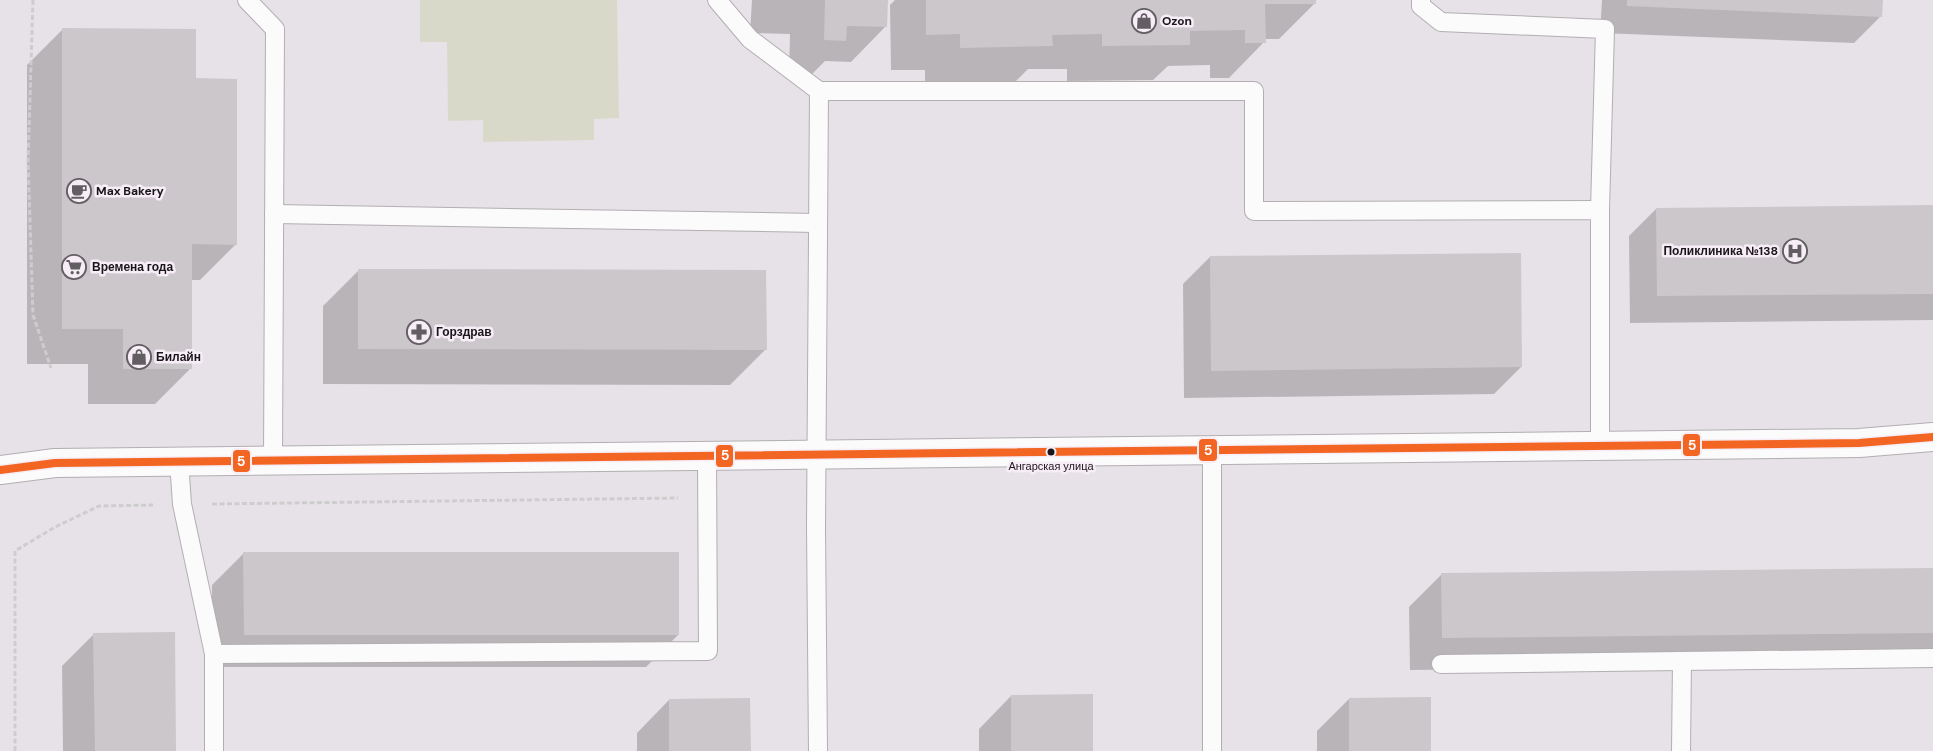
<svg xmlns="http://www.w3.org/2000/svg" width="1933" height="751" viewBox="0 0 1933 751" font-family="'DM Sans',sans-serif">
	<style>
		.green { fill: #d9d9ca }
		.shadow { fill: #0003 }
		.building { fill: #cbc7cb }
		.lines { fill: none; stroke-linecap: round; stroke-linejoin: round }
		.lane-casing { stroke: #b2aeb2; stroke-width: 20 }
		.secondary-casing { stroke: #b2aeb2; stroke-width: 30 }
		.path { stroke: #cecdce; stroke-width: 3; stroke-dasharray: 5 2.5; stroke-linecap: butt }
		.lane { stroke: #fbfbfb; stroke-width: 18 }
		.secondary { stroke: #fbfbfb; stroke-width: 28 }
		.bus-1-casing { stroke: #f6edf6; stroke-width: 11 }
		.bus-1 { stroke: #f26522; stroke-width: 8 }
		.bus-dot { fill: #1a171a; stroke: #f6edf6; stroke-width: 2 }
		.labels { text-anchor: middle; stroke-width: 5; stroke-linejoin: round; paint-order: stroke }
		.bus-label { font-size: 11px; fill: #1a171a; stroke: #f6edf6 }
		.poi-label { font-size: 12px; font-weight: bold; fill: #1a171a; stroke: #f6edf6; text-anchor: start }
		.line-badge { stroke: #f6edf6; stroke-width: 2 }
		.badge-label { font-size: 14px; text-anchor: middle; font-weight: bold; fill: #fff }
	</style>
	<rect width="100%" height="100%" fill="#e7e2e7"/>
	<path class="green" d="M420 0H617L619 118 594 119V140L483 142V120L448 121 447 42H420Z"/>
	<g class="shadow">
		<path d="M752 0H887L886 26 851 62 825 61 810 76 789 75 790 34 750 33Z"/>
		<path d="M895 0H1318H1315V3L1279 39H1264V42L1229 78H1210V65L1168 66 1153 80 1067 81V69H1028L1016 81 925 83V70H891L890 5Z"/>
		<path d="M1602 0H1882L1881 16 1854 43 1600 33Z"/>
		<path d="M62 30 194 80 236 244 200 280H191L190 369 155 404H88V364H27V65Z"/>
		<path d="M1933 206V320L1630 323 1629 236 1656 209Z"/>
		<path d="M1210 257 1521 367 1494 394 1184 398 1183 284Z"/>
		<path d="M359 270 765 350 730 385 323 384V306Z"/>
		<path d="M244 553 678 635 646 667H212V585Z"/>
		<path d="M1933 569V664L1410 670 1409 607 1442 574Z"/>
		<path d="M94 634 175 751H63L62 666Z"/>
		<path d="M1011 696 1092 751H979V729Z"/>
		<path d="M1349 699 1430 751H1317V731Z"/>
		<path d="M669 700 750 751H637V733Z"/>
	</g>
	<g class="building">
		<path d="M825 0H888L887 27 847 26 846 41 824 40Z"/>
		<path d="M926 0H1316V4H1265L1266 43H1245V30L1190 31V45L1102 46V34L1052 35 1053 46 960 48V34L926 35Z"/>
		<path d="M1627 0H1883L1882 17 1627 6Z"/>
		<path d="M62 28 196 29V78L237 79V245L192 244V369H123V329H62Z"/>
		<path d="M1933 205V294L1657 296 1656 208Z"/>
		<path d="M1521 253 1522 367 1211 371 1210 256Z"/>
		<path d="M358 269 766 270 767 350 358 349Z"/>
		<path d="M243 552H679V635H244Z"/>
		<path d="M1933 568V633L1442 638 1441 573Z"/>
		<path d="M175 632 176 751H95L93 633Z"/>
		<path d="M1093 694V751H1011V695Z"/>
		<path d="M1431 697V751H1349V698Z"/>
		<path d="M750 698 751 751H669V699Z"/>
	</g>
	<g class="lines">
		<defs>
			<g id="lane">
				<path d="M247 0 275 29 273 460"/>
				<path d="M717 0 750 39 819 91 816 527 818 751"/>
				<path d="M1421 0V6L1441 22 1605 29 1600 210"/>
				<path d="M819 91H1254V211L1600 210V444"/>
				<path d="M274 214 817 223"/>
				<path d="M1212 449V751"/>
				<path d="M179 461 182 504 214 654"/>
				<path d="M1441 664 1933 658"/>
				<path d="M214 751V654L708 651 707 455"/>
				<path d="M1681 751 1682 661"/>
			</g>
			<path id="secondary" d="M0 470 55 463 1859 443 1933 437"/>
		</defs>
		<use href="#lane" class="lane-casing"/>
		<use href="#secondary" class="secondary-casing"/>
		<g class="path">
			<path d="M33 0 28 161 33 315 51 368"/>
			<path d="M212 504 678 498"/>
			<path d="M15 751V551L55 527 99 506 153 505"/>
		</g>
		<use href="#lane" class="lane"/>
		<use href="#secondary" class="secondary"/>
		<defs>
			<path id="bus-1" d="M0 470 55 463 1859 443 1933 437"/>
		</defs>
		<use href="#bus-1" class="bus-1-casing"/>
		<use href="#bus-1" class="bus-1"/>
	</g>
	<defs>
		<symbol id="shop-ring" viewBox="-11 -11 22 22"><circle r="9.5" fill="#f6edf6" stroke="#625e62" stroke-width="1.5"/><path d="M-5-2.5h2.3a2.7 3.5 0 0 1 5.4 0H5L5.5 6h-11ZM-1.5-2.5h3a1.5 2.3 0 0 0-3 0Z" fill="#625e62"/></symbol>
		<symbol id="cafe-ring" viewBox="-11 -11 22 22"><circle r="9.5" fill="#f6edf6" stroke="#625e62" stroke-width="1.5"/><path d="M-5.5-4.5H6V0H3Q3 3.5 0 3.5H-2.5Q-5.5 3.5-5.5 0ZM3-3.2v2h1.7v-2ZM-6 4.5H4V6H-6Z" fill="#625e62"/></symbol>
		<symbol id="hospital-ring" viewBox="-11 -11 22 22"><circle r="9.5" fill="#f6edf6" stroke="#625e62" stroke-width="1.5"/><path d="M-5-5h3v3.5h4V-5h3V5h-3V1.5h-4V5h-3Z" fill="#625e62"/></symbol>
		<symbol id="supermarket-ring" viewBox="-11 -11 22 22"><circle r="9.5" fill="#f6edf6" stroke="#625e62" stroke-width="1.5"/><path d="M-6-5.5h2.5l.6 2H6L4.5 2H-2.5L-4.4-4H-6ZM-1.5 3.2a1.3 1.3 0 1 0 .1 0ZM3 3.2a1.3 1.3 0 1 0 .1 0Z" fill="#625e62"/></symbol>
		<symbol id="pharmacy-ring" viewBox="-11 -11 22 22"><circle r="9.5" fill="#f6edf6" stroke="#625e62" stroke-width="1.5"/><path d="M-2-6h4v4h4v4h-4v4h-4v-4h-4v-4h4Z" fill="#625e62"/></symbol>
	</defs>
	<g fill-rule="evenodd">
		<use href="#shop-ring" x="1130" y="7" width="28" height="28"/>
		<use href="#cafe-ring" x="65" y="177" width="28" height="28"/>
		<use href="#hospital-ring" x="1781" y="237" width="28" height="28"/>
		<use href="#supermarket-ring" x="60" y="253" width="28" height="28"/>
		<use href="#pharmacy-ring" x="405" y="318" width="28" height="28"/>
		<use href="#shop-ring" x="125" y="343" width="28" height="28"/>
	</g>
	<circle class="bus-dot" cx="1051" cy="452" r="4.5"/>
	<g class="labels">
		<g class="bus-label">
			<text x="1051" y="470">Ангарская улица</text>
		</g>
		<g class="poi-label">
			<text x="1162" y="25">Ozon</text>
			<text x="96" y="195">Max Bakery</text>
			<text x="1778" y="255" text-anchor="end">Поликлиника №138</text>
			<text x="92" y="271">Времена года</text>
			<text x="436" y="336">Горздрав</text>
			<text x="156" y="361">Билайн</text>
		</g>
	</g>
	<g class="line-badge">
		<rect x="1682" y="433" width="19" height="24" rx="5" fill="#f26522"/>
		<rect x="1198" y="438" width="20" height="24" rx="5" fill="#f26522"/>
		<rect x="715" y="444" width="19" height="24" rx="5" fill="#f26522"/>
		<rect x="232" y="449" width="19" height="24" rx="5" fill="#f26522"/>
	</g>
	<g class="badge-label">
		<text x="1692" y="450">5</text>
		<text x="1208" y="455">5</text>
		<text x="725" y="460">5</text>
		<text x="241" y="466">5</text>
	</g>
</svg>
